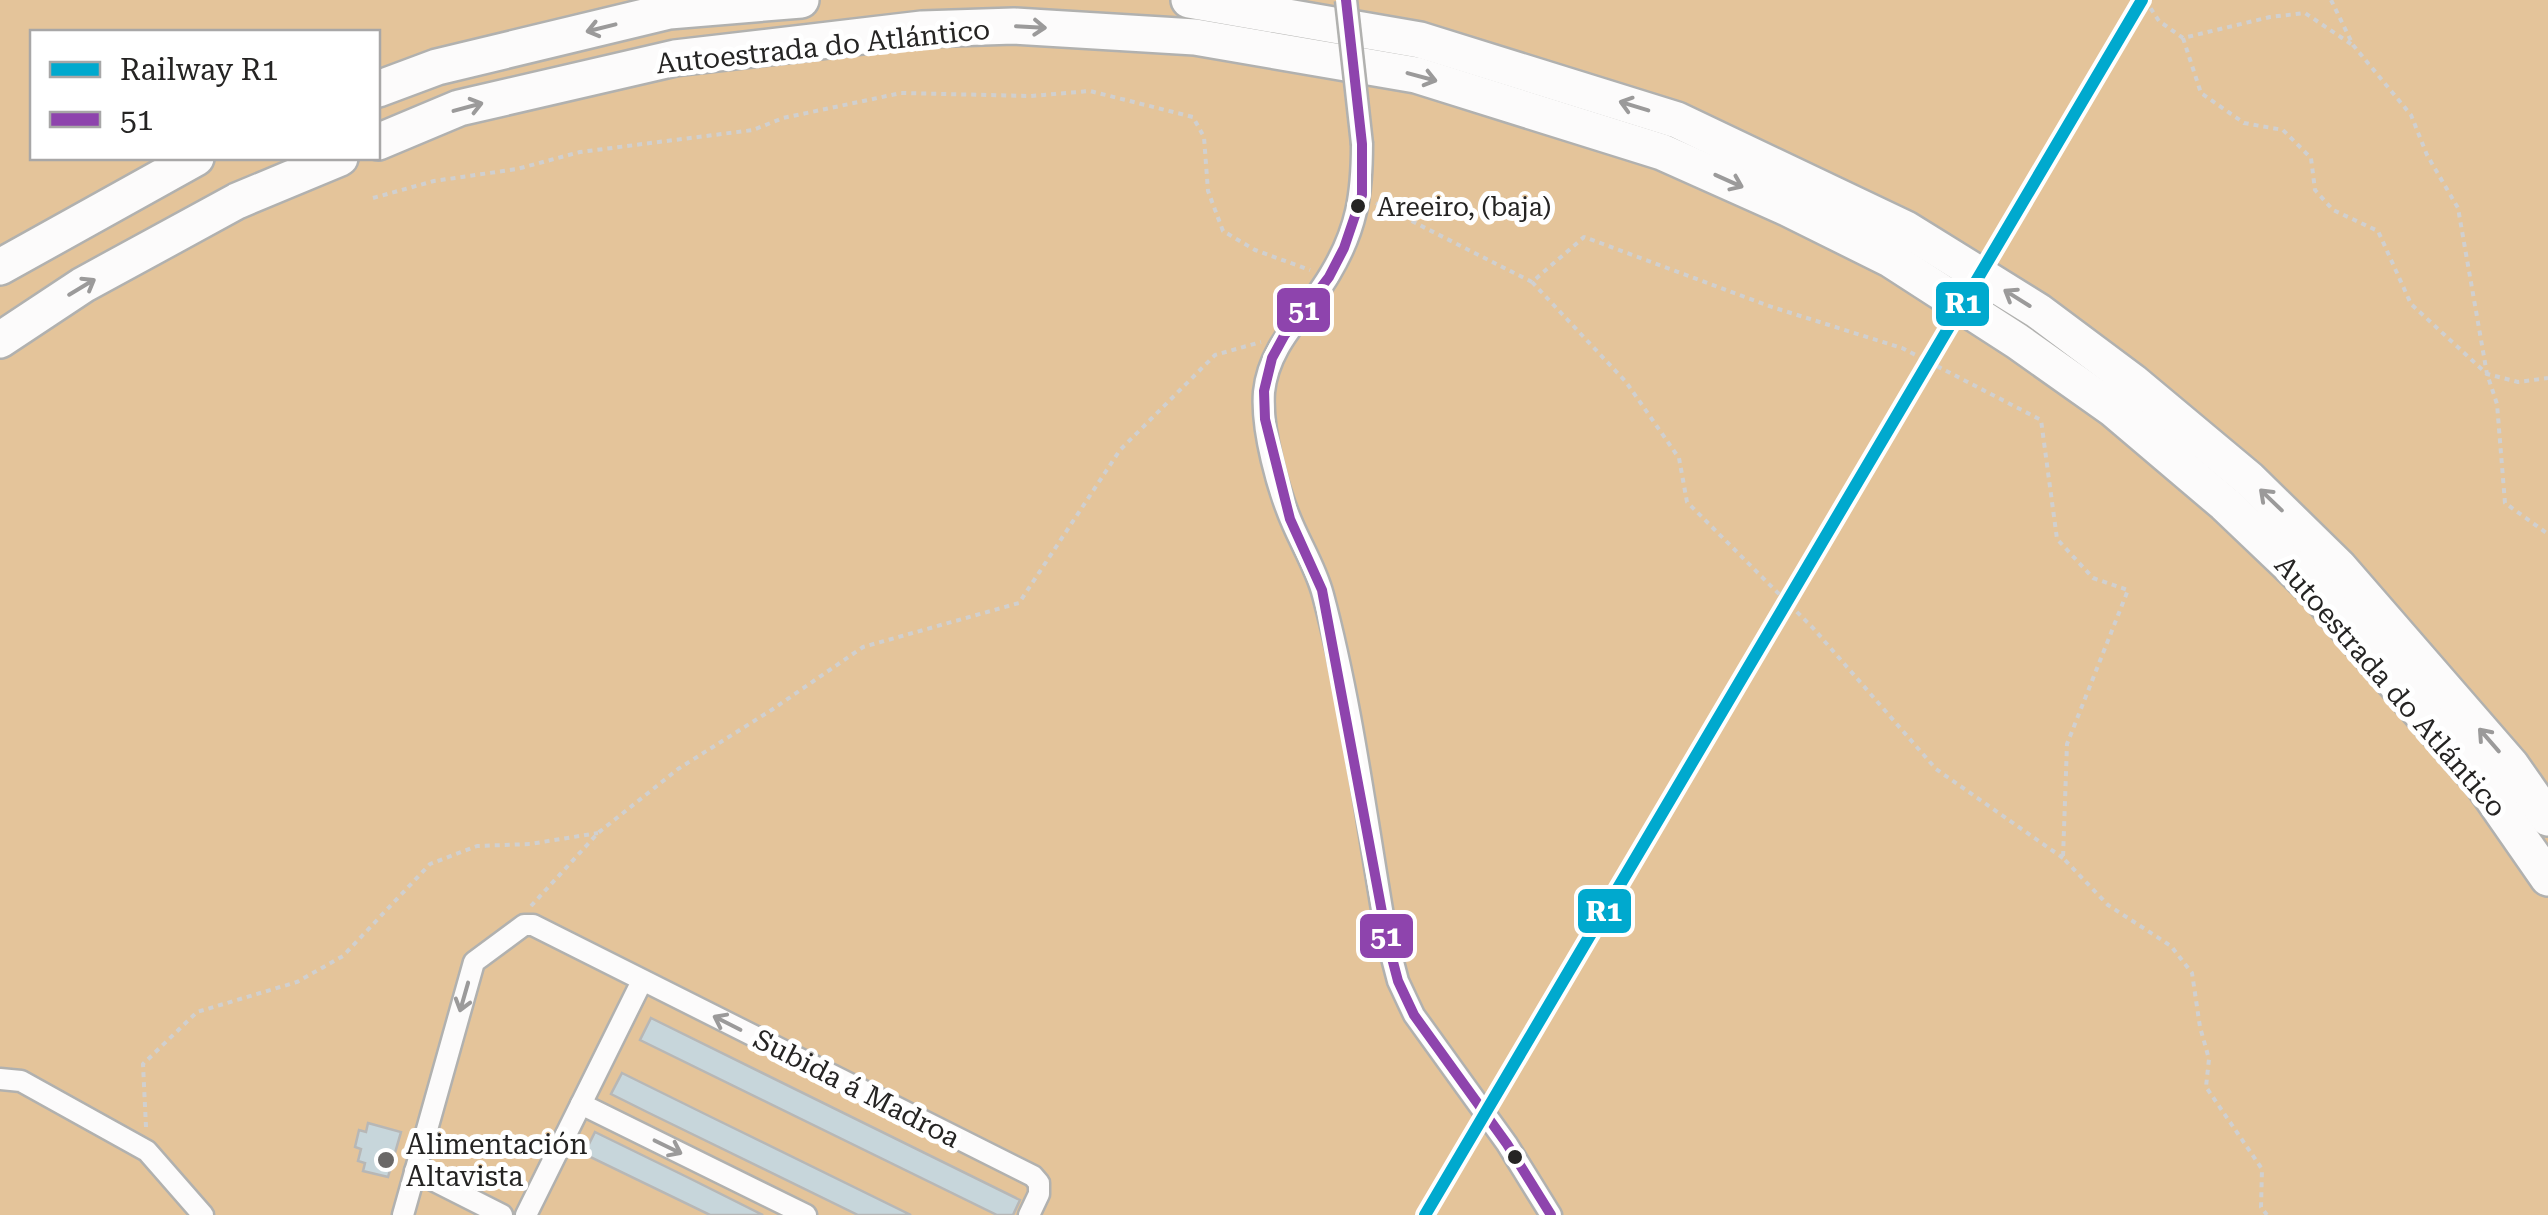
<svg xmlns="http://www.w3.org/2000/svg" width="2548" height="1215" viewBox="0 0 2548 1215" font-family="'Roboto Serif',serif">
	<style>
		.forest { fill: #e4c49a; fill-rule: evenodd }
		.building { fill: #c7d6db; stroke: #b7b7b6; stroke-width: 2.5 }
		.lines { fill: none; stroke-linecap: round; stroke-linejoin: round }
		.street-casing { stroke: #b1b1af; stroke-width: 25 }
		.highway-casing { stroke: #b1b1af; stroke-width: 40 }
		.path { stroke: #d0d0d0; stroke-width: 4; stroke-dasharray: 5 5; stroke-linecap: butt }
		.street { stroke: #fcfbfb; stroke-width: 20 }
		.highway { stroke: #fcfbfb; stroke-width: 35 }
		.street-bridge-casing { stroke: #b1b1af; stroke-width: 25; stroke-linecap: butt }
		.street-bridge { stroke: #fcfbfb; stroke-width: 20 }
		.bus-1-casing { stroke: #fff; stroke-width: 18 }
		.bus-1 { stroke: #8e44ad; stroke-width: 10 }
		.rail-1-casing { stroke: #fff; stroke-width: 20 }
		.rail-1 { stroke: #00a9ce; stroke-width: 12 }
		.oneway { stroke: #9b9a9a }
		.bus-dot { fill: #252423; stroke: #fff; stroke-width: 4 }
		.poi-dot { fill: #6a6867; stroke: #fff; stroke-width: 4 }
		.labels { text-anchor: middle; stroke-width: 10; stroke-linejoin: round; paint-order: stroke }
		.bus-label { font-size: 26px; fill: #252423; stroke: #fff; text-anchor: start }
		.street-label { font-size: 28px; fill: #252423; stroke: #fff }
		.poi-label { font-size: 28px; fill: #252423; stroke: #fff; text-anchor: start }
		.line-badge { stroke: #fff; stroke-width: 4 }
		.badge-label { font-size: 28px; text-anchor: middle; font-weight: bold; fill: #fff }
	</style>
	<rect width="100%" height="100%" fill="#e9e7e5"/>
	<path class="forest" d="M0 0H2548V1215H0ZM32 32H378V158H32Z"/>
	<g class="building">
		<path d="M651 1018 1020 1200 1013 1215H997L640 1040Z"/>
		<path d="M622 1073 705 1114 911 1215H858L647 1112 611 1094Z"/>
		<path d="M368 1123 401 1132 388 1177 363 1171 365 1163 358 1161 361 1149 355 1147 359 1130 366 1132Z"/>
		<path d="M595 1132 689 1178 763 1215H710L584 1154Z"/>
	</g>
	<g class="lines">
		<defs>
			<g id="street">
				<path d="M1362 144C1362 194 1357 229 1330 274 1307 314 1269 343 1264 392 1261 430 1278 491 1293 525 1303 548 1317 571 1323 595 1353 707 1367 825 1387 939L1398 981 1414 1015 1507 1144 1551 1215"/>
				<path d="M0 1079 21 1081 147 1151 203 1215"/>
				<path d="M581 1104 806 1215"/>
				<path d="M415 1171 502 1215"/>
				<path d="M403 1215 474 962 524 925H533L1033 1176 1039 1183V1194L1029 1215"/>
				<path d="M526 1215 642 981"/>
			</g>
			<g id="highway">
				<path d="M1189 0 1420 40 1677 120 1906 229 2038 311 2133 382 2249 479 2339 567 2511 765 2548 818"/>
				<path d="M378 89 437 67 669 11 801 0"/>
				<path d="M378 142 459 108 675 58 922 29 1014 26 1195 37 1416 75 1662 152 1785 207 1890 259 2017 341 2113 409 2225 504 2313 588 2482 783 2548 878"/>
				<path d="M0 267 196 158"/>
				<path d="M0 340 83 285 237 201 340 158"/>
			</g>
		</defs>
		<use href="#street" class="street-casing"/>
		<use href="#highway" class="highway-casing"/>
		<g class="path">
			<path d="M2145 0 2159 21 2183 38 2270 17 2305 13 2351 44"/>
			<path d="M2331 0 2353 45 2411 115 2427 155 2458 208 2487 374 2497 404 2505 503 2548 534"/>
			<path d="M2183 38 2201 93 2244 123 2283 130 2311 158 2315 190 2333 210 2378 231 2411 304 2487 374 2518 382 2548 378"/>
			<path d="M373 198 434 181 517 169 580 152 753 130 783 118 901 93 1031 96 1090 91 1193 117 1204 137 1208 191 1223 231 1255 250 1310 270"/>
			<path d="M1376 203 1532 282 1584 237 1772 307 1902 348 2041 420 2057 539 2093 578 2128 590 2067 744 2063 858 2108 905 2171 946 2192 973 2200 1027 2209 1059 2206 1087 2262 1169 2261 1207 2267 1215"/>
			<path d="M1532 282 1626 382 1679 458 1687 502 1813 628 1936 769 2063 858"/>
			<path d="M531 906 598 833 678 769 773 709 863 647 1019 603 1120 450 1215 355 1261 342"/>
			<path d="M146 1127 143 1064 197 1012 297 982 343 956 430 864 477 846 530 844 598 833"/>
		</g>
		<use href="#street" class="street"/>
		<use href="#highway" class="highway"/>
		<defs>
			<path id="street-bridge" d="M1346 0 1362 144"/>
		</defs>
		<use href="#street-bridge" class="street-bridge-casing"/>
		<use href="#street-bridge" class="street-bridge"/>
		<defs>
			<path id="bus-1" d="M1346 0 1362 144V195L1344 248 1329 277 1284 336 1272 358 1264 391 1265 419 1290 519 1322 590 1387 939 1398 981 1414 1015 1507 1144 1551 1215"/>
		</defs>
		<use href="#bus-1" class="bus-1-casing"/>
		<use href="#bus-1" class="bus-1"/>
		<defs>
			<path id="rail-1" d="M1425 1215 2142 0"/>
		</defs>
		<use href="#rail-1" class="rail-1-casing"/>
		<use href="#rail-1" class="rail-1"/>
	</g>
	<defs><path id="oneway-shaft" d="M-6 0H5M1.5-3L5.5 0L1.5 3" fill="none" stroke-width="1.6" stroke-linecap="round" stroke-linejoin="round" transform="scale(2.5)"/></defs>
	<g class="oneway">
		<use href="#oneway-shaft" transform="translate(1031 27) rotate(3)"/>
		<use href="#oneway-shaft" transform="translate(601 28) rotate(166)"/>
		<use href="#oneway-shaft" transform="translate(1422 77) rotate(15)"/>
		<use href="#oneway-shaft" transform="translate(1634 106) rotate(-163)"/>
		<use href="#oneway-shaft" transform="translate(468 107) rotate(-15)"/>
		<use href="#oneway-shaft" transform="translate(1729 181) rotate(24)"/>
		<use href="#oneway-shaft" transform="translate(82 287) rotate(-31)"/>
		<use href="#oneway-shaft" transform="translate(2017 298) rotate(-148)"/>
		<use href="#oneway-shaft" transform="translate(2271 500) rotate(-136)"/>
		<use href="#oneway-shaft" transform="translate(2489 740) rotate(-131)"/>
		<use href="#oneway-shaft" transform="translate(464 997) rotate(106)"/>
		<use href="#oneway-shaft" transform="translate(727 1023) rotate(-153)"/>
		<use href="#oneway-shaft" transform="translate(668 1147) rotate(26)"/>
	</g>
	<g class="bus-dot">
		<circle cx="1358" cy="206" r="9"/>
		<circle cx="1515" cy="1157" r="9"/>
	</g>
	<circle class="poi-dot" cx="386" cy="1160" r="10"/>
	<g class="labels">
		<g class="bus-label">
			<text x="1377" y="216">Areeiro, (baja)</text>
		</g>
		<g class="street-label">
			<text transform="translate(823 46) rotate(-6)" y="10">Autoestrada do Atlántico</text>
			<text transform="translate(2391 686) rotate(49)" y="10">Autoestrada do Atlántico</text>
			<text transform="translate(857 1088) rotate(27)" y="10">Subida á Madroa</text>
		</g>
		<g class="poi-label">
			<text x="406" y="1154">Alimentación<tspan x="406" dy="32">Altavista</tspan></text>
		</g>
	</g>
	<g class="line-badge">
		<rect x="1934" y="280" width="57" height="48" rx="10" fill="#00a9ce"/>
		<rect x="1275" y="286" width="57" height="48" rx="10" fill="#8e44ad"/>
		<rect x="1576" y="887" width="57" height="48" rx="10" fill="#00a9ce"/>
		<rect x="1358" y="912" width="57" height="48" rx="10" fill="#8e44ad"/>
	</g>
	<g class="badge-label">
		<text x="1963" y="313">R1</text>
		<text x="1304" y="320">51</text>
		<text x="1604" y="921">R1</text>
		<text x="1386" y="946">51</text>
	</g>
	<rect x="30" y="30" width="350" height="130" fill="#ffffff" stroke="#a8a7a7" stroke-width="2.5"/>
	<rect x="50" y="62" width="50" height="15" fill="#00a9ce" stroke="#a8a7a7" stroke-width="2.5"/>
	<text x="120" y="80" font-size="30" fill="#252423">Railway R1</text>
	<rect x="50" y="112" width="50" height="15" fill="#8e44ad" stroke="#a8a7a7" stroke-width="2.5"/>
	<text x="120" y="130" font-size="30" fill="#252423">51</text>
</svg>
